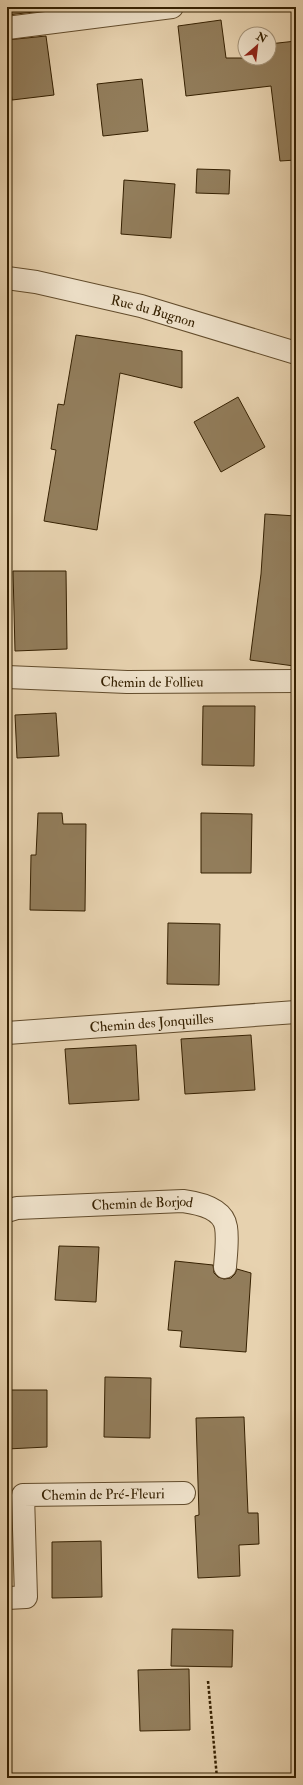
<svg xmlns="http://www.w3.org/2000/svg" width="303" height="1785" viewBox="0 0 303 1785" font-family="'IM FELL Double Pica',serif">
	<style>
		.building { fill: #927d5b; stroke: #352001 }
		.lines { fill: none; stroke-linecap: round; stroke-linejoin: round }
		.minor-casing { stroke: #624c2c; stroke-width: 24 }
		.tertiary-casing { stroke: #624c2c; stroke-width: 24 }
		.path { stroke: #352001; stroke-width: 2.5; stroke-dasharray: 3 2; stroke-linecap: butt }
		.minor { stroke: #efe2cb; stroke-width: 22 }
		.tertiary { stroke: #efe2cb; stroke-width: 22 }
		.labels { text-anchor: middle; stroke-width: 3; stroke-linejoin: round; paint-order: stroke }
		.street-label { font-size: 14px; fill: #352001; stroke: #efe2cb }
	</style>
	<rect width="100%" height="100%" fill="#e7d2af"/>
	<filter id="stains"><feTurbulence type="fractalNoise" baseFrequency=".005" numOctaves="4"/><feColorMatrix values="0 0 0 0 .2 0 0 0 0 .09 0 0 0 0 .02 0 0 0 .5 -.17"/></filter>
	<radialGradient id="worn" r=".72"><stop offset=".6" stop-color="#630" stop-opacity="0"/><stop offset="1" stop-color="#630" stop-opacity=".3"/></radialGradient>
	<g class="building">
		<path d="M7 7H42L43 11 7 15Z"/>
		<path d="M221 20 226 58H269V44L296 41V160L280 161 271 86 186 96 178 26Z"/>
		<path d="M46 36 54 95 12 100 7 59V40Z"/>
		<path d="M142 79 148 131 103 136 97 84Z"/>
		<path d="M197 169 230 170 229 194 196 193Z"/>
		<path d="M124 180 175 184 171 238 121 234Z"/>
		<path d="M76 335 182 351V388L120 373 97 530 44 521 56 450 51 449 58 404 64 405Z"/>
		<path d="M238 397 265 447 221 472 194 422Z"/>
		<path d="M265 514 296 516V651L294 666 250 660 261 574Z"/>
		<path d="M13 571H66L67 649 15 651Z"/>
		<path d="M203 706H255L254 766 202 765Z"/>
		<path d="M56 713 59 756 17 758 15 715Z"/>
		<path d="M38 813H62L63 824H86L85 911 30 910 31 855H36Z"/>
		<path d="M201 813 252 814 251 873H201Z"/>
		<path d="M168 923 220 924 219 985 167 984Z"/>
		<path d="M251 1035 255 1090 185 1094 181 1039Z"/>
		<path d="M136 1045 139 1100 69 1104 65 1049Z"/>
		<path d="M59 1246 99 1247 96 1302 55 1300Z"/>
		<path d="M175 1261 213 1265 214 1273 218 1277 224 1279 231 1278 235 1274 237 1269 251 1273 246 1352 180 1347 182 1331 168 1330Z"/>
		<path d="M105 1377 151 1378 150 1438 104 1437Z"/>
		<path d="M7 1390H47V1447L7 1449Z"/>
		<path d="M244 1417 248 1513H258L259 1544 239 1545 240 1576 198 1578 195 1516 199 1515 196 1418Z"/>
		<path d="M101 1541 102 1597 52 1598V1542Z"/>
		<path d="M172 1629 233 1630 232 1667 171 1666Z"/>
		<path d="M189 1669 190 1730 140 1731 138 1670Z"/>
	</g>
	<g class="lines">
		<defs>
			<g id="minor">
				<path d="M7 28 172 7"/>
				<path id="s1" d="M7 677 127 682 296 681"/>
				<path id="s2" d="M7 1033 296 1012"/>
				<path id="s3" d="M7 1211 17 1208 183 1201C198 1203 223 1208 226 1227 228 1239 226 1254 225 1267"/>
				<path id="s4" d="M7 1598 26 1597 23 1495 184 1493"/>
			</g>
			<g id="tertiary">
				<path id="s5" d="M7 278 36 282 141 306 296 353"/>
			</g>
		</defs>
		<use href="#minor" class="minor-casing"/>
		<use href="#tertiary" class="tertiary-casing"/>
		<path class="path" d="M208 1681 217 1778"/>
		<use href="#minor" class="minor"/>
		<use href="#tertiary" class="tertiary"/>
	</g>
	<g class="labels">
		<g class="street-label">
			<text dy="5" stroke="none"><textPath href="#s5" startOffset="150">Rue du Bugnon</textPath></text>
			<text dy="5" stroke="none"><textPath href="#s1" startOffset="145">Chemin de Follieu</textPath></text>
			<text dy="5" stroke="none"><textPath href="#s2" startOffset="145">Chemin des Jonquilles</textPath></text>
			<text dy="5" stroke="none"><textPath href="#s3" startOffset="136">Chemin de Borjod</textPath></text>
			<text dy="5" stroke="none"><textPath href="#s4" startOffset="201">Chemin de Pré-Fleuri</textPath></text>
		</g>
	</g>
	<rect width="303" height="1785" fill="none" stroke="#e7d2af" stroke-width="24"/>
	<rect x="8" y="8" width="287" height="1769" fill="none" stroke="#352001" stroke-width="2"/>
	<rect x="12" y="12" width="279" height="1761" fill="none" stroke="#352001"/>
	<g transform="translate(257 46) rotate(28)"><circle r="19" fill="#efe2cb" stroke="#a5947a"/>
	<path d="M0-3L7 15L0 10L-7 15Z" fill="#8f2418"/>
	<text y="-6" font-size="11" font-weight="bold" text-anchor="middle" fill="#352001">N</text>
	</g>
	<rect width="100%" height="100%" filter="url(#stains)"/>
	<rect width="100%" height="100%" fill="url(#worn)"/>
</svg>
